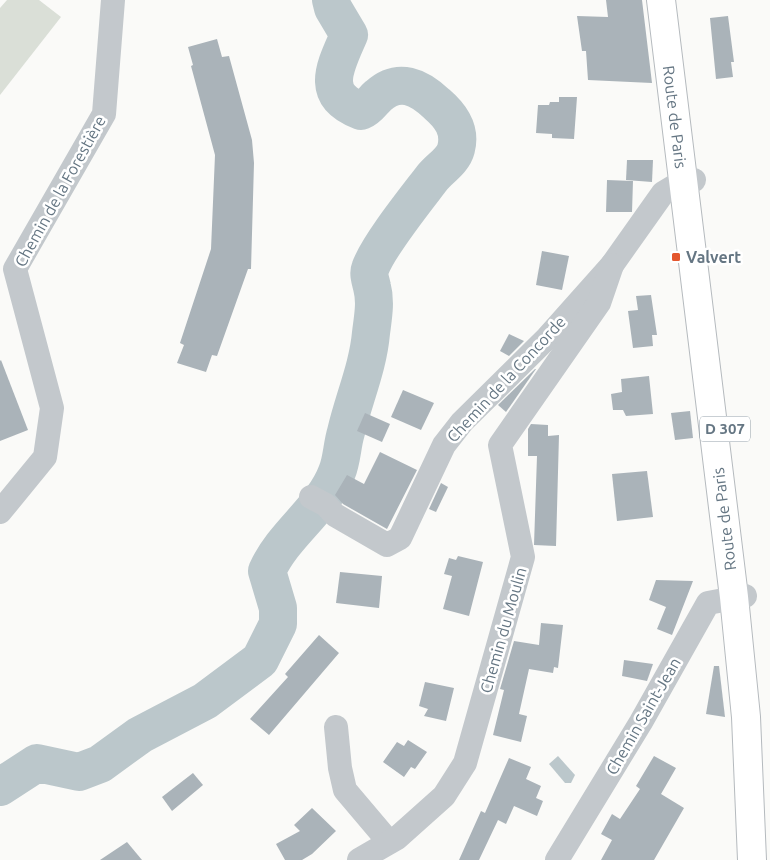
<svg xmlns="http://www.w3.org/2000/svg" width="770" height="860" viewBox="0 0 770 860" font-family="Ubuntu,sans-serif">
	<style>
		.green { fill: #dadfd7 }
		.water { fill: #bbc7cb }
		.lines { fill: none; stroke-linecap: round; stroke-linejoin: round }
		.river { stroke: #bbc7cb; stroke-width: 38 }
		.building { fill: #aab3b9 }
		.primary-casing { stroke: #b5babe; stroke-width: 30 }
		.minor { stroke: #c3c8cc; stroke-width: 24 }
		.primary { stroke: #fff; stroke-width: 28 }
		.poi-dot { fill: #e4572e; stroke: #fff; stroke-width: 2 }
		.labels { text-anchor: middle; stroke-width: 5; stroke-linejoin: round; paint-order: stroke }
		.shield { fill: #fff; stroke: #939fa8; stroke-width: 1 }
		.shield-label { font-size: 15px; font-weight: bold; fill: #657683 }
		.street-label { font-size: 16px; fill: #657683; stroke: #fff }
		.poi-label { font-size: 16px; font-weight: bold; fill: #657683; stroke: #fff; text-anchor: start }
	</style>
	<rect width="100%" height="100%" fill="#fafaf8"/>
	<path class="green" d="M7 0H39L61 17 0 95V8Z"/>
	<path class="water" d="M558 756 575 775 571 783H565L549 764Z"/>
	<g class="lines">
		<path class="river" d="M0 787 37 763 79 772 100 764 140 735 205 701 260 660 278 624V608L267 571C284 533 323 510 337 472 342 460 342 445 346 432 354 398 368 367 371 333 373 317 376 302 372 287 371 282 368 274 370 269 378 246 416 199 432 178 439 169 453 161 456 149 461 130 451 116 437 104 419 87 399 77 378 96 371 102 370 107 361 111 319 95 335 67 349 35L333 8 331 0"/>
	</g>
	<g class="building">
		<path d="M606 0H642L652 83 588 80 586 51H582L577 16 608 17Z"/>
		<path d="M728 16 734 62H731L733 77 716 79 710 18Z"/>
		<path d="M217 39 222 57 229 56 252 140 254 163 251 269H248L217 356 212 355 206 372 177 363 184 345 180 343 211 249 215 155 191 66 193 65 188 47Z"/>
		<path d="M559 97H577L574 139 552 138V134L536 133 538 105H549L550 102H559Z"/>
		<path d="M627 160H653L652 182 626 180Z"/>
		<path d="M607 180 633 181 632 212H606Z"/>
		<path d="M542 251 569 256 562 290 536 285Z"/>
		<path d="M651 295 657 335H652L653 346 633 348 628 311 638 310 636 296Z"/>
		<path d="M509 334 524 341 509 356 500 351Z"/>
		<path d="M1 360 28 430 0 441V361Z"/>
		<path d="M536 369 506 412 498 405 535 369Z"/>
		<path d="M649 376 653 414 626 416 623 410H613L611 394 622 392 621 379Z"/>
		<path d="M403 390 434 403 421 430 391 417Z"/>
		<path d="M690 411 693 438 675 440 671 413Z"/>
		<path d="M365 413 390 424 382 442 357 431Z"/>
		<path d="M531 424 548 425V436L559 435 556 546 534 545 537 456H528V429Z"/>
		<path d="M380 452 417 470 387 529 343 504 335 495 347 475 364 484Z"/>
		<path d="M647 471 653 517 617 521 612 474Z"/>
		<path d="M441 483 448 487 436 512 429 509Z"/>
		<path d="M458 556 483 562 469 616 443 609 452 576 444 574 449 558 456 560Z"/>
		<path d="M340 572 382 576 379 608 336 603Z"/>
		<path d="M656 580 693 581 672 635 657 629 666 607 649 600Z"/>
		<path d="M541 623 563 625 558 668 554 667 553 673 529 669 519 714 527 716 521 742 493 735 504 690 500 689 514 641 539 645Z"/>
		<path d="M319 635 339 653 269 735 250 719 288 677 285 674Z"/>
		<path d="M624 660 653 664 647 681 622 676Z"/>
		<path d="M714 666H719L725 717 706 714Z"/>
		<path d="M425 682 454 688 446 721 424 716 428 709 419 706Z"/>
		<path d="M408 740 427 752 415 769 411 767 404 777 383 762 397 742 404 746Z"/>
		<path d="M654 756 676 768 661 794 684 808 654 860H601L612 840 601 834 612 814 620 819 640 789 636 786Z"/>
		<path d="M509 758 531 767 526 779 541 786 536 798 543 801 537 816 514 806 506 824 498 820 479 860H459L481 811 485 813Z"/>
		<path d="M193 773 203 785 172 811 162 797Z"/>
		<path d="M312 808 336 831 312 854 302 860H285L276 844 300 831 294 825Z"/>
		<path d="M127 842 142 860H100Z"/>
	</g>
	<g class="lines">
		<defs>
			<path id="primary" d="M661 0 734 597 746 717 752 860"/>
		</defs>
		<use href="#primary" class="primary-casing"/>
		<g class="minor">
			<path d="M311 497 326 505 335 515 387 545 400 538 444 445 462 422 547 338 612 265 663 193 683 181 694 180"/>
			<path d="M0 512 45 457 52 408 15 269 104 114 113 0"/>
			<path d="M336 727 340 768 345 790 389 842"/>
			<path d="M359 860 397 838 444 796 465 763 523 557 500 445 599 303 612 265"/>
			<path d="M557 860 641 722 708 603 745 596"/>
		</g>
		<use href="#primary" class="primary"/>
	</g>
	<rect class="poi-dot" x="671" y="252" width="10" height="10" rx="2.5"/>
	<g class="labels">
		<rect class="shield" x="700" y="416.5" width="50" height="25" rx="4"/>
		<g class="shield-label">
			<text x="725" y="434">D 307</text>
		</g>
		<g class="street-label">
			<text transform="translate(675 117) rotate(83)" y="6">Route de Paris</text>
			<text transform="translate(60 191) rotate(-61)" y="6">Chemin de la Forestière</text>
			<text transform="translate(506 379) rotate(-47)" y="6">Chemin de la Concorde</text>
			<text transform="translate(724 519) rotate(-97)" y="6">Route de Paris</text>
			<text transform="translate(503 630) rotate(-74)" y="6">Chemin du Moulin</text>
			<text transform="translate(643 716) rotate(-60)" y="6">Chemin Saint-Jean</text>
		</g>
		<g class="poi-label">
			<text x="686" y="263">Valvert</text>
		</g>
	</g>
</svg>
